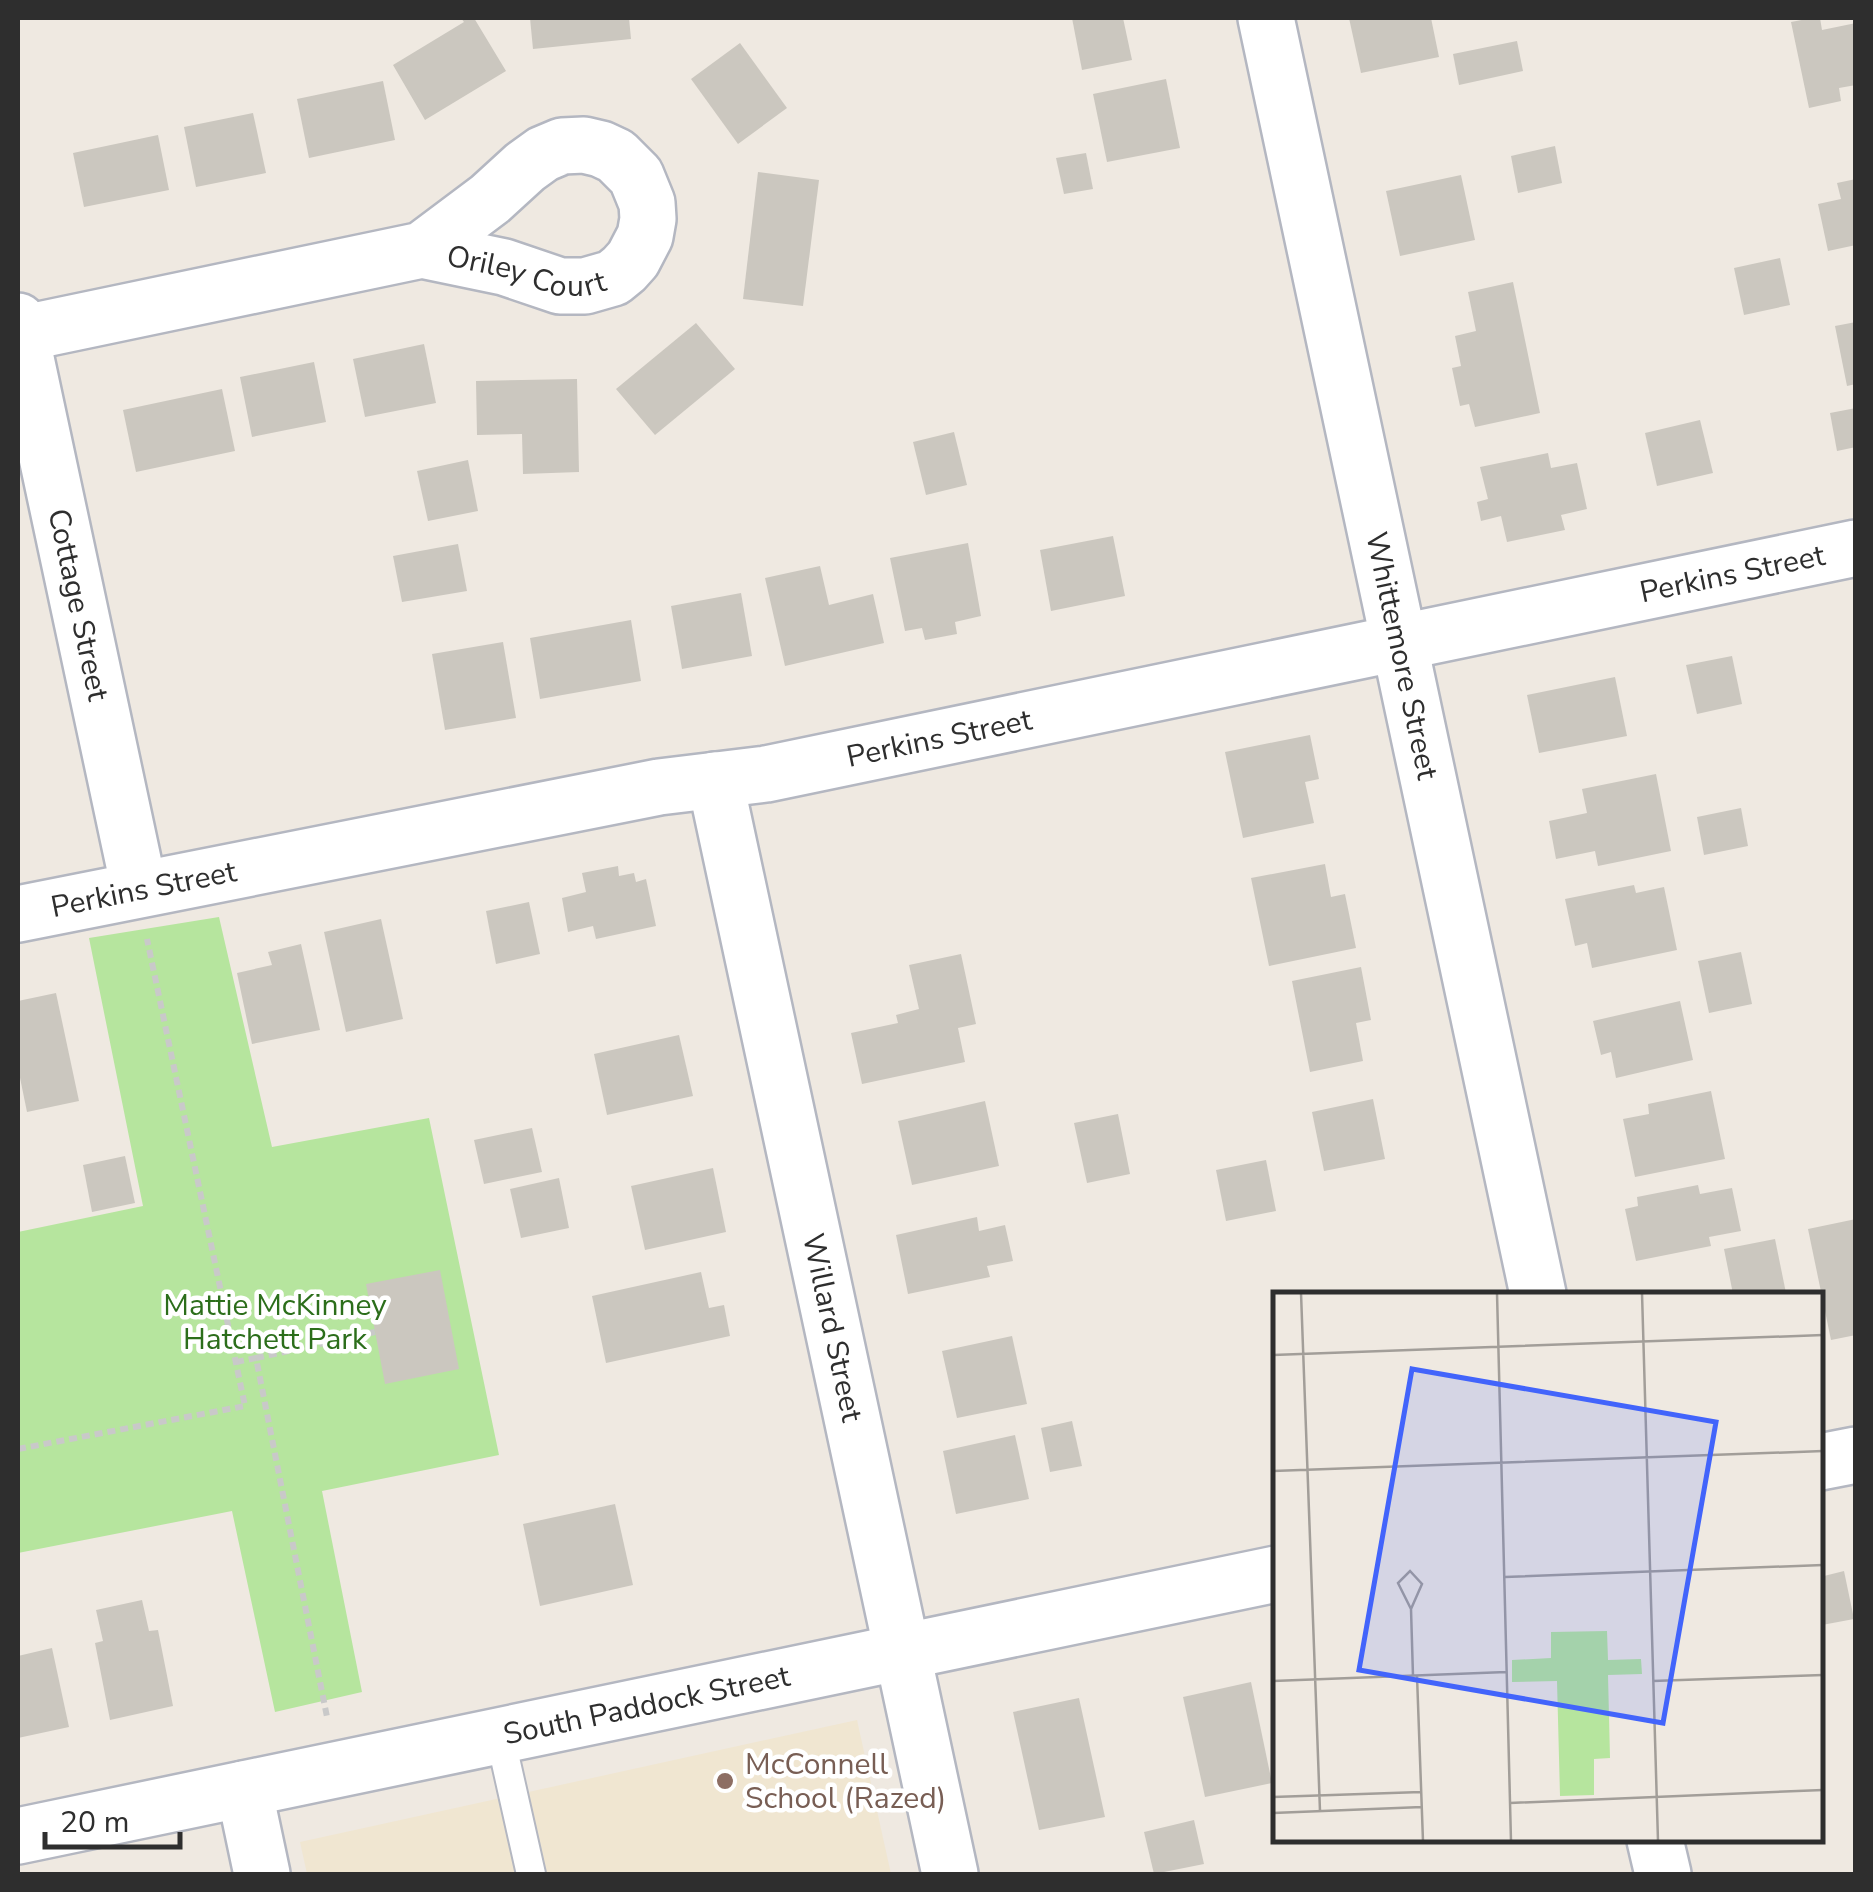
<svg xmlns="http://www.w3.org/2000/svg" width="1873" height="1892" viewBox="0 0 1873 1892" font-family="'Nunito Sans',sans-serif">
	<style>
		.education { fill: #f0e6d1 }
		.green { fill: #b6e59e }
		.building { fill: #cbc7bf }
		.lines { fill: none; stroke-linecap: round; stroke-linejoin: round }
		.service-casing { stroke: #b4b7c1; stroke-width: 32 }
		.minor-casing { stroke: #b4b7c1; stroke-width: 60 }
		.path { stroke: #c9c9c9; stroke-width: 6; stroke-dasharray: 8 5; stroke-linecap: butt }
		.service { stroke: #fff; stroke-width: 28 }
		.minor { stroke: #fff; stroke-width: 55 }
		.education-dot { fill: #8d6e63; stroke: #fff; stroke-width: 4 }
		.labels { text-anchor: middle; stroke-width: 9; stroke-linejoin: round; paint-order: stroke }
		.street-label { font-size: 30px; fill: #2e2e2e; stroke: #fff }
		.park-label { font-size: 30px; fill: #2c6e1b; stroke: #fff }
		.education-label { font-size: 30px; fill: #785e54; stroke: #fff; text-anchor: start }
		.inset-road { fill: none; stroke: #a29e99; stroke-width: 2.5 }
		.view { fill: #4264fb; fill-opacity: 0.15; stroke: #4264fb; stroke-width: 5 }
		.inset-edge { fill: none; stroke: #2e2e2e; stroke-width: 5 }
	</style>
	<rect width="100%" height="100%" fill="#efe9e1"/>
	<path class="education" d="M857 1720 891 1874H307L300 1842Z"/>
	<path class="green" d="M219 917 272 1147 429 1118 499 1455 322 1491 362 1692 275 1712 232 1511 18 1553V1232L143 1206 89 938Z"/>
	<g class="building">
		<path d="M461 18H474L506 71 425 120 393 65 464 22Z"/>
		<path d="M530 18H629L631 39 533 49Z"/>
		<path d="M1072 18H1123L1132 60 1082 70Z"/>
		<path d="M1349 18H1431L1439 57 1361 73Z"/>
		<path d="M1812 18H1820L1822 30 1856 23V85L1839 88 1841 101 1809 108 1791 22Z"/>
		<path d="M1517 41 1523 71 1459 85 1453 54Z"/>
		<path d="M740 43 787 108 738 144 691 79Z"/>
		<path d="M1166 79 1180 148 1107 162 1093 94Z"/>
		<path d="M383 81 395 140 309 158 297 99Z"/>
		<path d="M253 113 266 173 196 187 184 127Z"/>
		<path d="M158 135 169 190 84 207 73 153Z"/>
		<path d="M1555 146 1562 183 1518 193 1511 156Z"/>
		<path d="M1086 153 1093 189 1064 194 1056 158Z"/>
		<path d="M758 172 819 180 803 306 743 299Z"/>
		<path d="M1461 175 1475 240 1400 256 1386 191Z"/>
		<path d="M1856 179V245L1828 251 1818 204 1841 199 1837 183Z"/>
		<path d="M1780 258 1790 305 1744 315 1734 268Z"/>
		<path d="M1513 282 1540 413 1475 427 1469 404 1460 406 1452 368 1461 366 1455 336 1476 331 1468 292Z"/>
		<path d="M1856 322V384L1847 386 1835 326Z"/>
		<path d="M696 323 735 369 655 435 616 389Z"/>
		<path d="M424 344 436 403 365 417 353 359Z"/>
		<path d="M314 362 326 422 252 437 240 377Z"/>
		<path d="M577 379 579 472 523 474 522 434 477 435 476 381Z"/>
		<path d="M222 389 235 451 136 472 123 410Z"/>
		<path d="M1856 408V447L1837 451 1830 413Z"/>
		<path d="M1700 420 1713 473 1657 486 1645 433Z"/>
		<path d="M954 432 967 485 926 495 913 442Z"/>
		<path d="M1548 453 1551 468 1577 463 1587 509 1561 515 1565 530 1507 542 1501 516 1481 521 1477 502 1488 499 1480 467Z"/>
		<path d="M468 460 478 511 428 521 417 471Z"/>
		<path d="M1113 536 1125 596 1051 611 1040 550Z"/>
		<path d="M968 543 981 616 955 622 957 634 925 640 922 628 905 631 890 558Z"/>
		<path d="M458 544 467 591 402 602 393 556Z"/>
		<path d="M820 566 829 605 873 594 884 643 785 666 765 578Z"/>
		<path d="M741 593 752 656 682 669 671 606Z"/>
		<path d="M631 620 641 681 540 699 530 638Z"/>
		<path d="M503 642 516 718 445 730 432 654Z"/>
		<path d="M1732 656 1742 704 1697 714 1686 665Z"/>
		<path d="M1615 677 1627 736 1539 753 1527 695Z"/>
		<path d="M1310 735 1319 779 1305 782 1314 823 1243 838 1225 752Z"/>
		<path d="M1656 774 1671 851 1598 866 1595 851 1556 859 1549 821 1587 813 1582 789Z"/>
		<path d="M1741 808 1748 846 1704 855 1697 817Z"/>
		<path d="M1325 864 1331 897 1345 894 1356 948 1269 966 1251 878Z"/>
		<path d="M618 866 619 876 634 873 636 882 646 879 656 926 596 939 593 926 568 932 562 898 586 892 582 873Z"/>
		<path d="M1634 885 1636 893 1664 887 1677 950 1592 968 1587 943 1575 946 1565 899Z"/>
		<path d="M529 902 540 954 496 964 486 911Z"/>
		<path d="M381 919 403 1019 346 1032 324 932Z"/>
		<path d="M301 944 320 1030 252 1044 237 973 272 965 268 952Z"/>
		<path d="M1741 952 1752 1004 1709 1013 1698 961Z"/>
		<path d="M961 954 976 1024 958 1028 965 1062 862 1084 851 1033 898 1023 896 1015 919 1009 909 965Z"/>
		<path d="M1361 967 1371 1020 1356 1023 1363 1061 1310 1072 1292 981Z"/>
		<path d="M56 993 79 1101 27 1112 18 1068V1001Z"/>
		<path d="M1680 1001 1693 1060 1616 1078 1611 1052 1601 1055 1593 1021Z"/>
		<path d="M679 1035 693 1096 607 1115 594 1054Z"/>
		<path d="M1711 1091 1725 1159 1635 1177 1623 1119 1649 1114 1648 1104Z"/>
		<path d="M1373 1099 1385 1159 1324 1171 1312 1112Z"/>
		<path d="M985 1101 999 1166 912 1185 898 1121Z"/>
		<path d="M1118 1114 1130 1174 1087 1183 1074 1123Z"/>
		<path d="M532 1128 542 1172 484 1184 474 1140Z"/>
		<path d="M125 1156 135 1203 92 1212 83 1165Z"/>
		<path d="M1266 1160 1276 1211 1226 1221 1216 1170Z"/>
		<path d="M713 1168 726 1232 645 1250 631 1186Z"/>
		<path d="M559 1178 569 1228 521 1238 510 1189Z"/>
		<path d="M1698 1185 1700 1194 1732 1188 1741 1231 1709 1237 1711 1246 1636 1261 1625 1209 1638 1206 1637 1197Z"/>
		<path d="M977 1217 979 1231 1005 1225 1013 1261 987 1266 990 1277 908 1294 896 1235Z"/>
		<path d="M1856 1219V1335L1831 1340 1808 1229Z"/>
		<path d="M1775 1239 1786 1293 1733 1294 1724 1249Z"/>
		<path d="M440 1270 459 1369 385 1384 366 1284Z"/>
		<path d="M701 1272 709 1308 724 1305 730 1336 606 1363 592 1296Z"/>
		<path d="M1012 1336 1027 1404 957 1418 942 1351Z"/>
		<path d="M1072 1421 1082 1466 1050 1472 1041 1428Z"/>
		<path d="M1015 1435 1029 1499 956 1514 943 1451Z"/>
		<path d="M615 1504 633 1585 540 1606 523 1524Z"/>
		<path d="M1844 1571 1854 1619 1822 1625 1820 1577Z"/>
		<path d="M142 1600 149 1631 158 1630 173 1706 110 1720 95 1643 103 1641 96 1610Z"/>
		<path d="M52 1648 69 1727 18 1738V1656Z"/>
		<path d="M1251 1682 1272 1783 1205 1797 1183 1697Z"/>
		<path d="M1079 1698 1105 1817 1039 1830 1013 1712Z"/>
		<path d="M1194 1820 1204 1864 1154 1874 1144 1832Z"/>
	</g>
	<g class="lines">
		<defs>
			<path id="service" d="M500 1736 531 1874"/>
			<g id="minor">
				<path id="s1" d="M1266 18 1538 1294"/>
				<path id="s2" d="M18 321 139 888"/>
				<path id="s3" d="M20 334 422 250 504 267 560 286H585L613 278 624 269 633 259 645 236 648 219 647 203 636 176 616 156 601 149 584 145 562 146 543 154 525 167 490 199 422 250"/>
				<path id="s4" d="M715 780 950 1874"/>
				<path id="s5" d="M18 914 659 787 766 774 1856 548"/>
				<path d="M1820 1462 1856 1455"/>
				<path d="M244 1789 262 1874"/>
				<path id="s6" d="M18 1836 1276 1574"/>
				<path d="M1655 1840 1663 1874"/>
			</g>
		</defs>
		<use href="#service" class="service-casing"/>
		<use href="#minor" class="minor-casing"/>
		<g class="path">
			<path d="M256 1358 375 1332"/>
			<path d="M236 1362 256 1358 327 1717"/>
			<path d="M18 1449 245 1406 147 939"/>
		</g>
		<use href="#service" class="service"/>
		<use href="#minor" class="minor"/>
	</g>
	<circle class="education-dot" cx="725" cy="1781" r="10"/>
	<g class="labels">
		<g class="street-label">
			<text dy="10" stroke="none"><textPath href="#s3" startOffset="518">Oriley Court</textPath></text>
			<text dy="10" stroke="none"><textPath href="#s5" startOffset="1748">Perkins Street</textPath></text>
			<text dy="10" stroke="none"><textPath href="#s2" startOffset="290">Cottage Street</textPath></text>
			<text dy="10" stroke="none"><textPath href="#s1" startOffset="652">Whittemore Street</textPath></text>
			<text dy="10" stroke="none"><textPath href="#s5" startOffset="938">Perkins Street</textPath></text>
			<text dy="10" stroke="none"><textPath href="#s5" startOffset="128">Perkins Street</textPath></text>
			<text dy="10" stroke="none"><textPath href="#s4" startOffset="560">Willard Street</textPath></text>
			<text dy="10" stroke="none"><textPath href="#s6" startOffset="642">South Paddock Street</textPath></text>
		</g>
		<g class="park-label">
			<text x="275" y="1315">Mattie McKinney<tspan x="275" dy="34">Hatchett Park</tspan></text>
		</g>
		<g class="education-label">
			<text x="745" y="1774">McConnell<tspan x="745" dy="34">School (Razed)</tspan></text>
		</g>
	</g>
	<g transform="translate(1273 1292)">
		<rect width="550" height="550" fill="#efe9e1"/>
		<path d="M334 339 335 368 368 367 369 382 335 383 337 466 321 467V503L287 504 284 389 239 390V368L278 366V340Z" fill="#b6e59e"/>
		<path class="inset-road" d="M28 1 47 519M224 1 238 549M369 1 385 549M0 63 550 43M0 179 550 159M232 285 550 273M138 317 125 291 137 279 149 292 138 317 140 384M144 384 150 549M0 389 233 380M380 389 550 383M0 505 148 500M237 511 550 498M0 521 149 515"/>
		<path class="view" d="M139 77 443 130 390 431 86 378Z"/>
		<rect width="550" height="550" class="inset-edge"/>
	</g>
	<rect width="1873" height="1892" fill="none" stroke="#2e2e2e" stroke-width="40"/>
	<path d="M45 1832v15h135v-15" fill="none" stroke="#2e2e2e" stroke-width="5"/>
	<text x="60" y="1832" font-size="30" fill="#2e2e2e" stroke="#ffffff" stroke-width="8" paint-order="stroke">20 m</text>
</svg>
